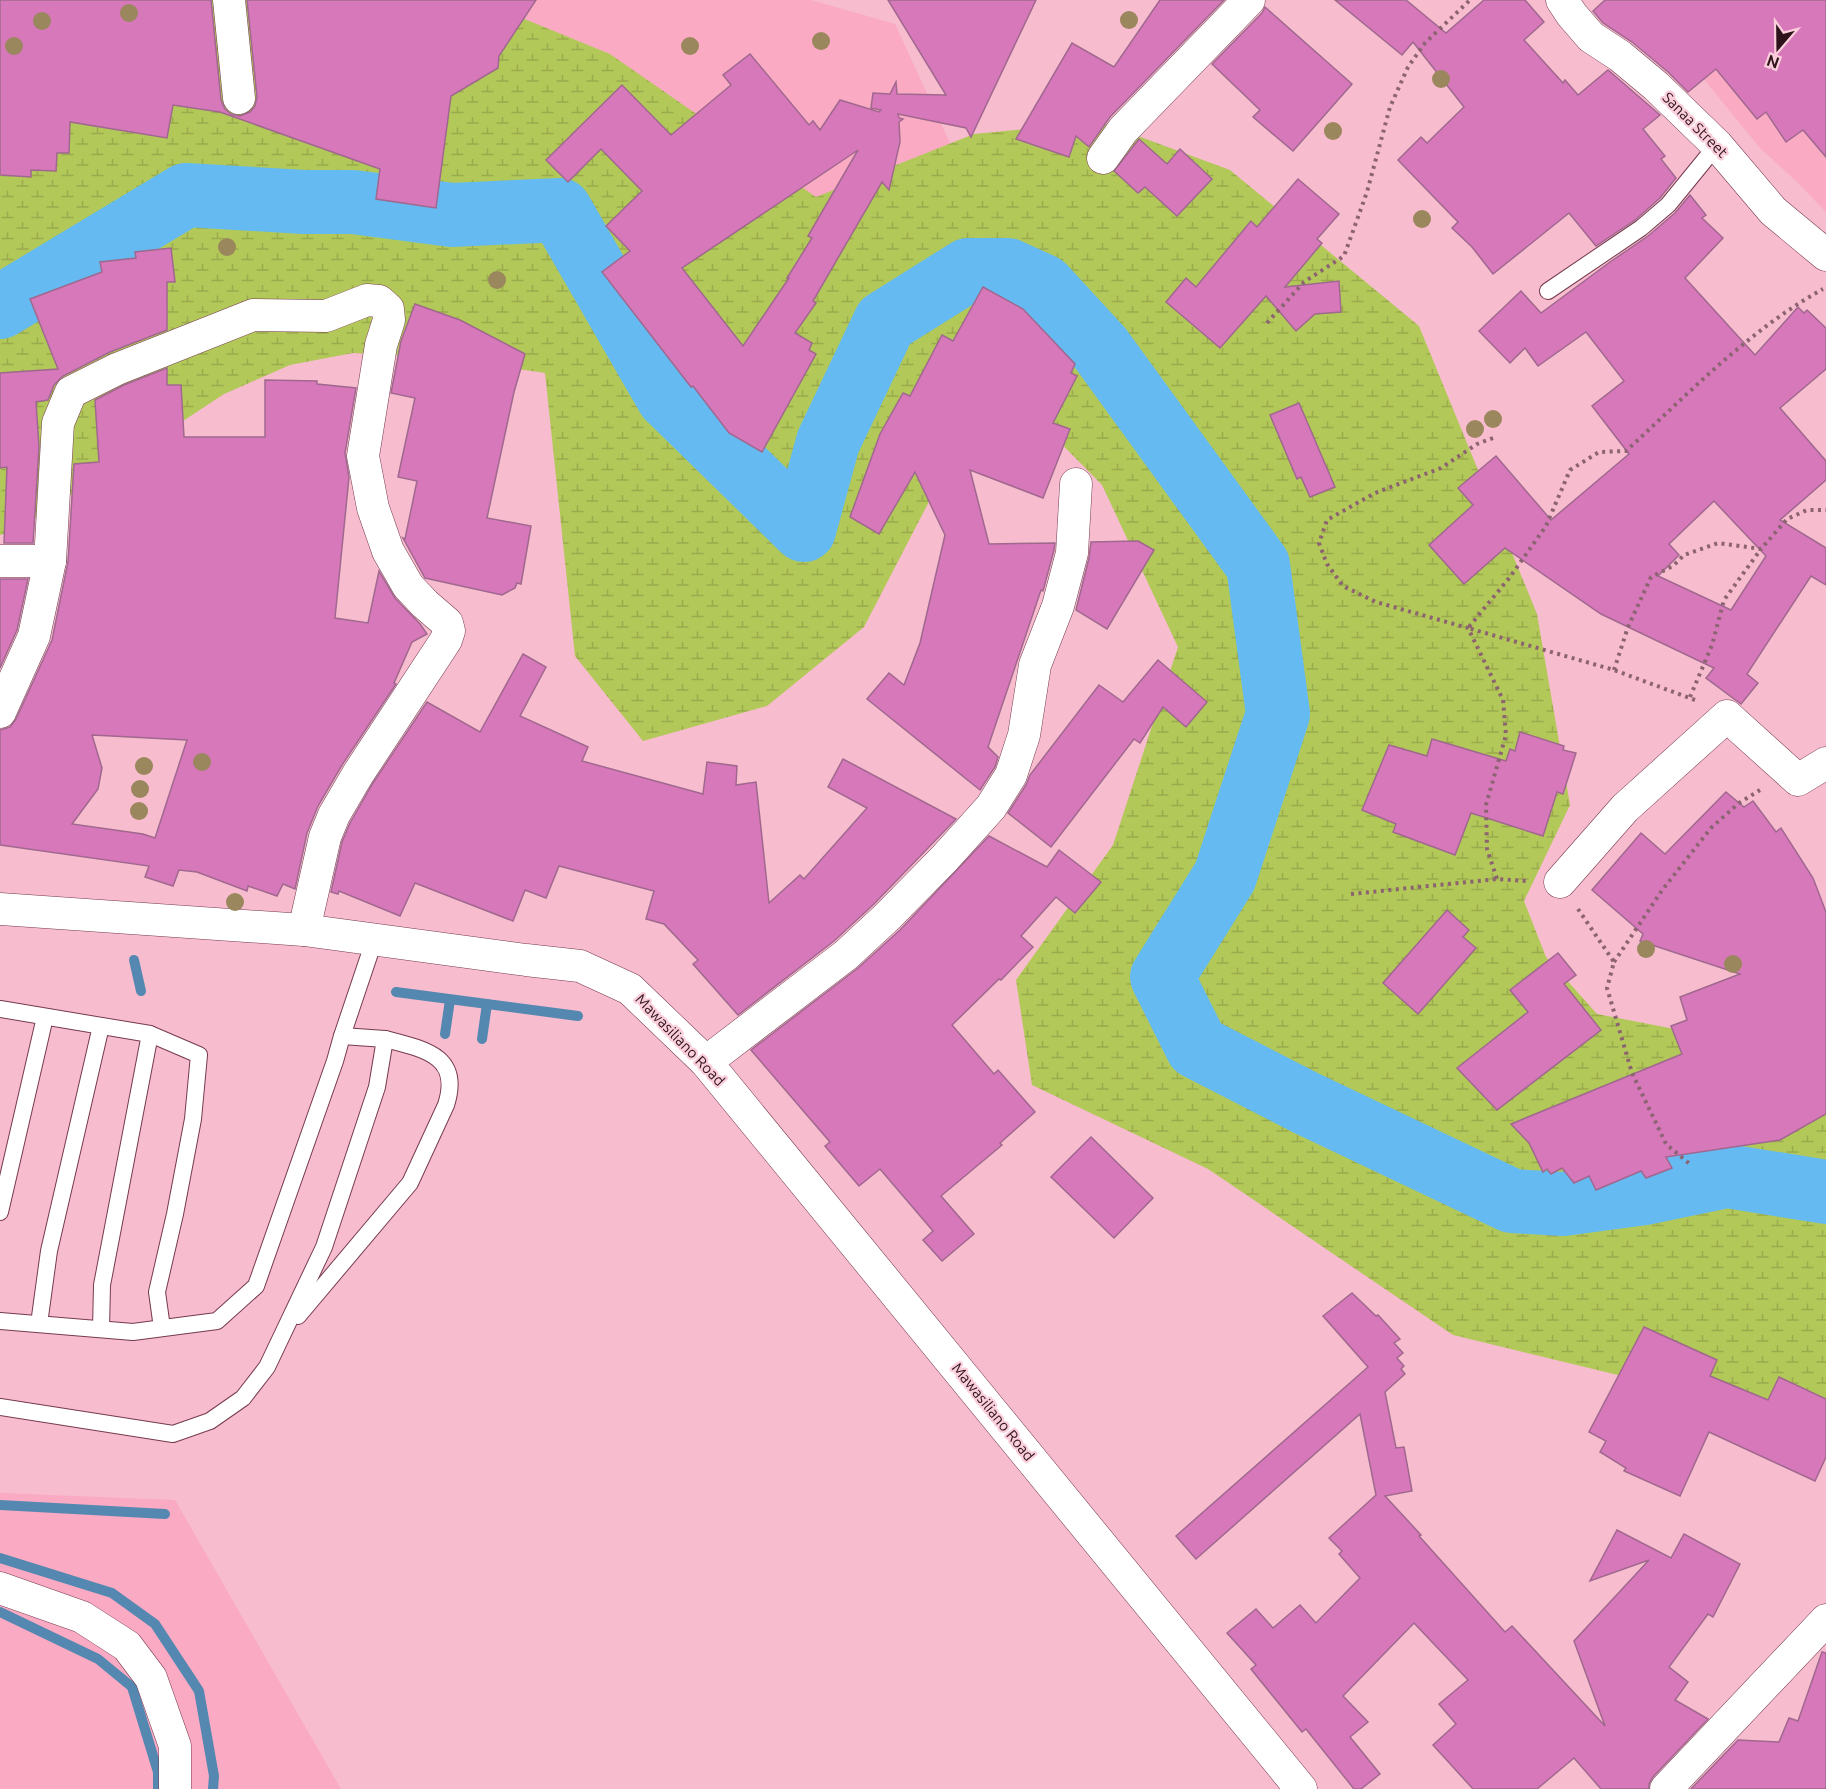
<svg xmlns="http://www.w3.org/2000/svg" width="1826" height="1789" viewBox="0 0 1826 1789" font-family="Ubuntu,sans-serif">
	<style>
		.built { fill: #faaac3 }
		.wetland { fill: url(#wetland-marsh) }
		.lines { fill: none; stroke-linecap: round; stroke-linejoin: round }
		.stream { stroke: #5488b1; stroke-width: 10 }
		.river { stroke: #65baf1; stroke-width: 64 }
		.building { fill: #d778bb; stroke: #a0688e; stroke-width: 1.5; fill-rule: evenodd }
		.lane-casing { stroke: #763a4f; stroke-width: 18 }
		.street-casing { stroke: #763a4f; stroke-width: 33 }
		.path { stroke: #8c6370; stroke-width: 4; stroke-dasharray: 3 4.5; stroke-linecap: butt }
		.lane { stroke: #fff; stroke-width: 16 }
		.street { stroke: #fff; stroke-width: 32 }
		.tree { fill: #9a875d }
		.labels { text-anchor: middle; stroke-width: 4.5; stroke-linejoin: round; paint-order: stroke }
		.street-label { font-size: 15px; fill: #2d131c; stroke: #fbcedb }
	</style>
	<defs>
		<pattern id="wetland-marsh" width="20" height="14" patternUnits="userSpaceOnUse" patternTransform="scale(1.5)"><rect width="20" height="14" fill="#b2c858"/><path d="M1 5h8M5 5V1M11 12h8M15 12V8" fill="none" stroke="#99ab4c"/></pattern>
	</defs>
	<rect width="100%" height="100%" fill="#f7bcce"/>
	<g class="built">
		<path d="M233 0H811L895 24 956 156 880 231Z"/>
		<path d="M1826 0V212L1797 182 1760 148 1702 77Z"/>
		<path d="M0 1493 175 1500 341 1789H0Z"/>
	</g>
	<path class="wetland" d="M108 0H478L610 54 816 197 974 134 1100 122 1230 170 1419 326 1537 614 1570 805 1524 901 1546 957 1597 1014 1794 1052H1826V1451L1758 1409 1453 1335 1208 1169 1032 1085 1016 980 1113 845 1178 647 1102 485 1040 422 949 463 864 627 767 706 643 741 575 656 545 373 446 358 353 353 290 365 224 394 16 531 0 535V60Z"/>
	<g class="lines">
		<g class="stream">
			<path d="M134 960 141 991"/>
			<path d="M396 992 578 1016"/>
			<path d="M445 1034 450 1000"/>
			<path d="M482 1039 487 1004"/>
			<path d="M0 1505 165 1514"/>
			<path d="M0 1558 112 1593 155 1624 199 1691 214 1776 213 1789"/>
			<path d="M0 1612 98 1659 132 1687 158 1772V1789"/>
		</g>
		<path class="river" d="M0 307 186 195 304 202H353L452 215 560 210 668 397 804 530 828 442 885 322 968 270H1008L1043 286 1101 349 1258 565 1278 714 1225 876 1162 977 1197 1047 1306 1103 1512 1201 1563 1204 1645 1193 1727 1176 1826 1192"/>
	</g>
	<g class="building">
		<path d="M0 0H211L221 100 225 109 231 114 240 116 250 112 255 106 257 97 247 0H536L499 56 498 68 451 96 436 208 376 199 380 169 220 112 173 105 167 138 70 122 69 153H57L56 171 31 170V177L0 175Z"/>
		<path d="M888 0H1036L971 137 966 128 898 114 899 118 903 119 899 122 900 142 889 190 882 182 813 301 816 303 795 333 812 343 809 350 816 354 762 452 729 433 693 386 691 387 602 272 630 251 606 226 642 191 601 149 568 182 546 160 622 85 671 135 731 85 723 75 750 54 809 125 813 121 820 130 840 100 879 112 881 110 871 108 873 93 890 94 896 82 897 94 946 95ZM858 150 808 236 812 238 787 278H789L743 346 682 268Z"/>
		<path d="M1160 0H1224L1110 117 1089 147 1076 136 1069 157 1016 139 1072 43 1114 67Z"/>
		<path d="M1335 0H1406L1446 33 1484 0H1525L1544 22 1524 40 1563 83 1565 80 1578 95 1608 70 1660 115 1643 129 1665 156 1661 159 1676 178 1660 198 1635 220 1596 246 1569 213 1493 274 1472 247 1452 228 1458 222 1398 160 1421 137 1427 143 1464 107 1413 42 1402 55Z"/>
		<path d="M1605 0H1826V157L1803 130 1786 142 1766 112 1757 119 1716 69 1688 92 1668 72 1632 42 1603 23 1593 11Z"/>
		<path d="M1265 7 1352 84 1293 151 1253 117 1260 110 1212 64 1262 13Z"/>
		<path d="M1139 139 1167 164 1180 149 1212 179 1177 216 1145 187 1138 193 1114 171Z"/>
		<path d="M1298 179 1339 214 1317 239 1322 243 1285 287 1339 281 1341 312 1315 314 1296 331 1266 296 1220 348 1166 302 1186 278 1196 287 1251 221 1257 227Z"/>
		<path d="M1690 195 1706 215 1702 218 1723 238 1685 278 1755 355 1798 307 1804 313 1807 310 1826 328V369L1780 408 1826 461V480L1780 520 1826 548V585L1811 576 1747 674 1758 683 1741 704 1706 678 1714 668 1601 614 1505 548 1464 584 1429 545 1473 505 1458 488 1496 456 1551 520 1629 454 1592 406 1624 381 1586 332 1538 366 1525 348 1510 363 1479 331 1521 291 1541 313 1610 262 1648 236 1675 213ZM1714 501 1766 556 1731 610 1658 576 1679 555 1669 544Z"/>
		<path d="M171 248 175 282H167V330L110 352 63 376 54 385 48 400 36 402 39 447 33 543H4L7 467 0 468V373L58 369 30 299 102 272 100 262 136 258 135 252Z"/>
		<path d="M983 287 1023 309 1075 364 1071 373 1077 376 1053 423 1070 429 1043 498 970 470 989 544 1055 543 1054 550 1043 591 1041 590 988 747 998 757 995 767 980 790 867 699 889 673 904 685 920 643 945 535 915 472 879 534 850 517 880 434 903 393 910 396 942 335 953 341Z"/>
		<path d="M415 304 460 320 525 354 514 392 487 518 531 526 521 584 517 583 515 588 502 595 425 578 403 538 405 539 417 481 398 477 415 398 391 393 401 341Z"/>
		<path d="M167 368V385H181L184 437H265V380L317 381V384L356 388 345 453 349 477 335 618 368 623 379 571 395 598 420 624 427 634 412 642 394 683 396 684 342 765 318 806 307 833 295 889 283 884 277 896 248 886 247 891 197 872 179 870 173 886 145 877 149 866 0 845V730L10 727 16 719 52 640 68 562 74 464 99 462 95 400 124 385ZM92 735 187 740 155 838 143 834 72 824 98 789 102 768Z"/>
		<path d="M1299 403 1335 487 1310 497 1301 477 1297 479 1270 415Z"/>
		<path d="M1138 541 1154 550 1107 629 1076 610 1089 558 1091 542Z"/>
		<path d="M0 579H28L17 630 0 668Z"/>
		<path d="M523 654 546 667 520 716 588 747 582 761 703 794 707 762 737 766 736 785 756 782 769 903 800 875 804 879 867 808 828 787 843 759 956 819 874 904 834 941 738 1015 693 964 698 960 664 924 646 919 654 891 559 866 546 898 525 890 513 921 415 883 400 916 339 891 338 894 331 892 342 842 350 823 373 783 427 702 480 732Z"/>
		<path d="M1158 660 1207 702 1186 727 1163 707 1140 743 1134 739 1051 847 1008 813 1026 785 1030 775 1099 685 1123 702Z"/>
		<path d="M1520 732 1564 746 1563 750 1576 753 1563 794 1557 792 1543 836 1471 813 1455 855 1393 832 1396 824 1362 810 1389 745 1427 756 1432 739 1506 761 1510 749 1515 751Z"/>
		<path d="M1726 792 1744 807 1753 801 1776 832 1781 828 1813 878 1826 912V1114L1780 1140 1666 1157 1672 1168 1646 1178 1641 1171 1596 1190 1589 1176 1574 1183 1562 1168 1551 1174 1547 1169 1543 1172 1529 1143 1511 1124 1682 1054 1671 1026 1687 1020 1680 997 1740 974 1640 941 1643 934 1592 890 1641 833 1665 854Z"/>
		<path d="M989 836 1047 867 1059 850 1101 882 1075 913 1056 897 1021 936 1033 947 1001 980 999 979 952 1025 994 1074 998 1070 1035 1112 1000 1143 1002 1145 941 1196 974 1234 942 1261 923 1240 933 1231 880 1169 859 1186 825 1146 830 1142 751 1050 858 968 900 930Z"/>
		<path d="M1447 910 1469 930 1463 937 1476 948 1418 1014 1383 983Z"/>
		<path d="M1558 953 1576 975 1564 984 1601 1030 1497 1110 1457 1068 1528 1012 1510 990Z"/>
		<path d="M1091 1137 1153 1198 1114 1238 1051 1177Z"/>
		<path d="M1352 1293 1376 1316 1378 1315 1400 1339 1394 1343 1403 1353 1397 1358 1404 1366 1401 1369 1405 1374 1385 1392 1396 1448 1404 1447 1412 1491 1385 1496 1421 1535 1419 1536 1505 1632 1512 1626 1605 1726 1574 1641 1649 1560 1590 1581 1617 1530 1671 1558 1684 1534 1740 1564 1713 1617 1708 1614 1669 1667 1688 1682 1675 1700 1708 1719 1653 1777 1649 1784V1789H1601L1574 1758 1537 1789H1473L1433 1745 1456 1724 1439 1704 1468 1680 1414 1623 1343 1696 1368 1722 1350 1737 1380 1774 1361 1789H1354L1306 1729 1302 1732 1251 1669 1256 1665 1227 1633 1256 1609 1273 1628 1300 1605 1316 1623 1360 1578 1339 1554 1342 1551 1329 1538 1376 1495 1360 1414 1196 1559 1176 1536 1368 1367 1323 1316Z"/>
		<path d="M1644 1327 1717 1360 1710 1376 1768 1400 1779 1377 1826 1399V1457L1815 1481 1709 1432 1680 1496 1624 1471 1626 1468 1600 1452 1606 1441 1589 1432Z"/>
		<path d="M1822 1652 1826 1653V1789H1691L1738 1740 1779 1742 1789 1718 1798 1721Z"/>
	</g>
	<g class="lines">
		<defs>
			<g id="lane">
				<path d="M1548 291 1641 228 1668 205 1717 145"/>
				<path d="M0 1009 150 1034 199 1055 193 1119 175 1214 157 1292 162 1328"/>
				<path d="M0 1212 45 1017"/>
				<path d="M298 1316 410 1183 446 1105C462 1055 423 1049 385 1039"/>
				<path d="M0 1321 133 1332 217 1321 256 1286 335 1061 342 1036 375 938"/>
				<path d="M39 1324 49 1251 101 1026"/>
				<path d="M101 1329 102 1285 150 1034"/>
				<path d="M0 1407 173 1434 210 1421 243 1398 267 1367 324 1247 377 1087 385 1039 342 1036"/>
			</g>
			<g id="street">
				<path d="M229 0 239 98"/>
				<path d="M1562 0 1572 15 1591 37 1620 56 1656 86 1717 145 1773 211 1826 255"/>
				<path d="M1103 158 1123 130 1249 0"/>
				<path d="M0 561H50"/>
				<path d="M0 712 34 636 50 561 58 423 71 392 117 369 253 315 326 316 367 300 379 301 388 309 389 320 381 345 363 456 373 508 388 551 408 586 425 604 447 623 449 631 446 640 358 774 334 815 325 837 304 930"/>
				<path d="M1560 882 1625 808 1727 716 1798 780 1826 763"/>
				<path d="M0 909 304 930 526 960 580 966 630 989 706 1062 1301 1789"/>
				<path d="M706 1062 846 955 887 917 944 859 991 807 1011 775 1024 735 1035 665 1058 606 1072 553 1076 484"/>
				<path d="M0 1588 82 1617 127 1646 151 1678 175 1746V1789"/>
				<path d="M1666 1789 1826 1620"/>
			</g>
		</defs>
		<use href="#lane" class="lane-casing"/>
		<use href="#street" class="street-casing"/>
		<g class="path">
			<path d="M1267 323 1304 282 1344 256 1367 192 1390 107 1408 67 1425 43 1470 0"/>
			<path d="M1493 438 1477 444 1441 468 1375 493 1327 520 1319 543 1327 564 1343 586 1376 602 1468 628 1503 700 1506 735 1486 805 1487 849 1497 879"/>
			<path d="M1614 670 1628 627 1651 577 1673 566 1684 555 1718 543 1761 549 1787 519 1807 510H1826"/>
			<path d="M1690 697 1712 645 1724 600 1761 549"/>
			<path d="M1695 700 1614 670 1468 628 1510 577 1546 526 1570 470 1599 452 1626 451C1688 394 1749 330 1823 289"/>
			<path d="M1351 894 1497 879 1527 881"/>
			<path d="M1578 909 1614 962 1607 988 1632 1073 1666 1144 1691 1165"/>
			<path d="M1614 962 1663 889 1711 828 1739 803 1760 790"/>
		</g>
		<use href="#lane" class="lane"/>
		<use href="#street" class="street"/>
	</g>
	<g class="tree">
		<circle cx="129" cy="13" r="9"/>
		<circle cx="1129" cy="20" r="9"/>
		<circle cx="42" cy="21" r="9"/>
		<circle cx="821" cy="41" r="9"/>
		<circle cx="14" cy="46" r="9"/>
		<circle cx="690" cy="46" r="9"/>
		<circle cx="1441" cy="79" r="9"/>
		<circle cx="1333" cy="131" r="9"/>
		<circle cx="1422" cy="219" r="9"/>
		<circle cx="227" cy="247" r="9"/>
		<circle cx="497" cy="280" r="9"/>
		<circle cx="1493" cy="419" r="9"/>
		<circle cx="1475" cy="429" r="9"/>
		<circle cx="202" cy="762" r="9"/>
		<circle cx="144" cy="766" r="9"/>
		<circle cx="140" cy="789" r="9"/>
		<circle cx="139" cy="811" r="9"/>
		<circle cx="235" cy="902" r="9"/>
		<circle cx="1646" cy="949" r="9"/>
		<circle cx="1733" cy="964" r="9"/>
	</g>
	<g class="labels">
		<g class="street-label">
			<text transform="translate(1695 125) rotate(45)" y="5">Sanaa Street</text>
			<text transform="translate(680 1040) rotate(46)" y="5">Mawasiliano Road</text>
			<text transform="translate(993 1412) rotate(51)" y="5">Mawasiliano Road</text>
		</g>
	</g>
	<g transform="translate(1778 48) rotate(200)" stroke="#fbcedb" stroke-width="4.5" paint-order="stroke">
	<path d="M0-4.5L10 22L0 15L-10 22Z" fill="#2d131c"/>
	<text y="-9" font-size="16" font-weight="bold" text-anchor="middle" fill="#2d131c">N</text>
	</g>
</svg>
